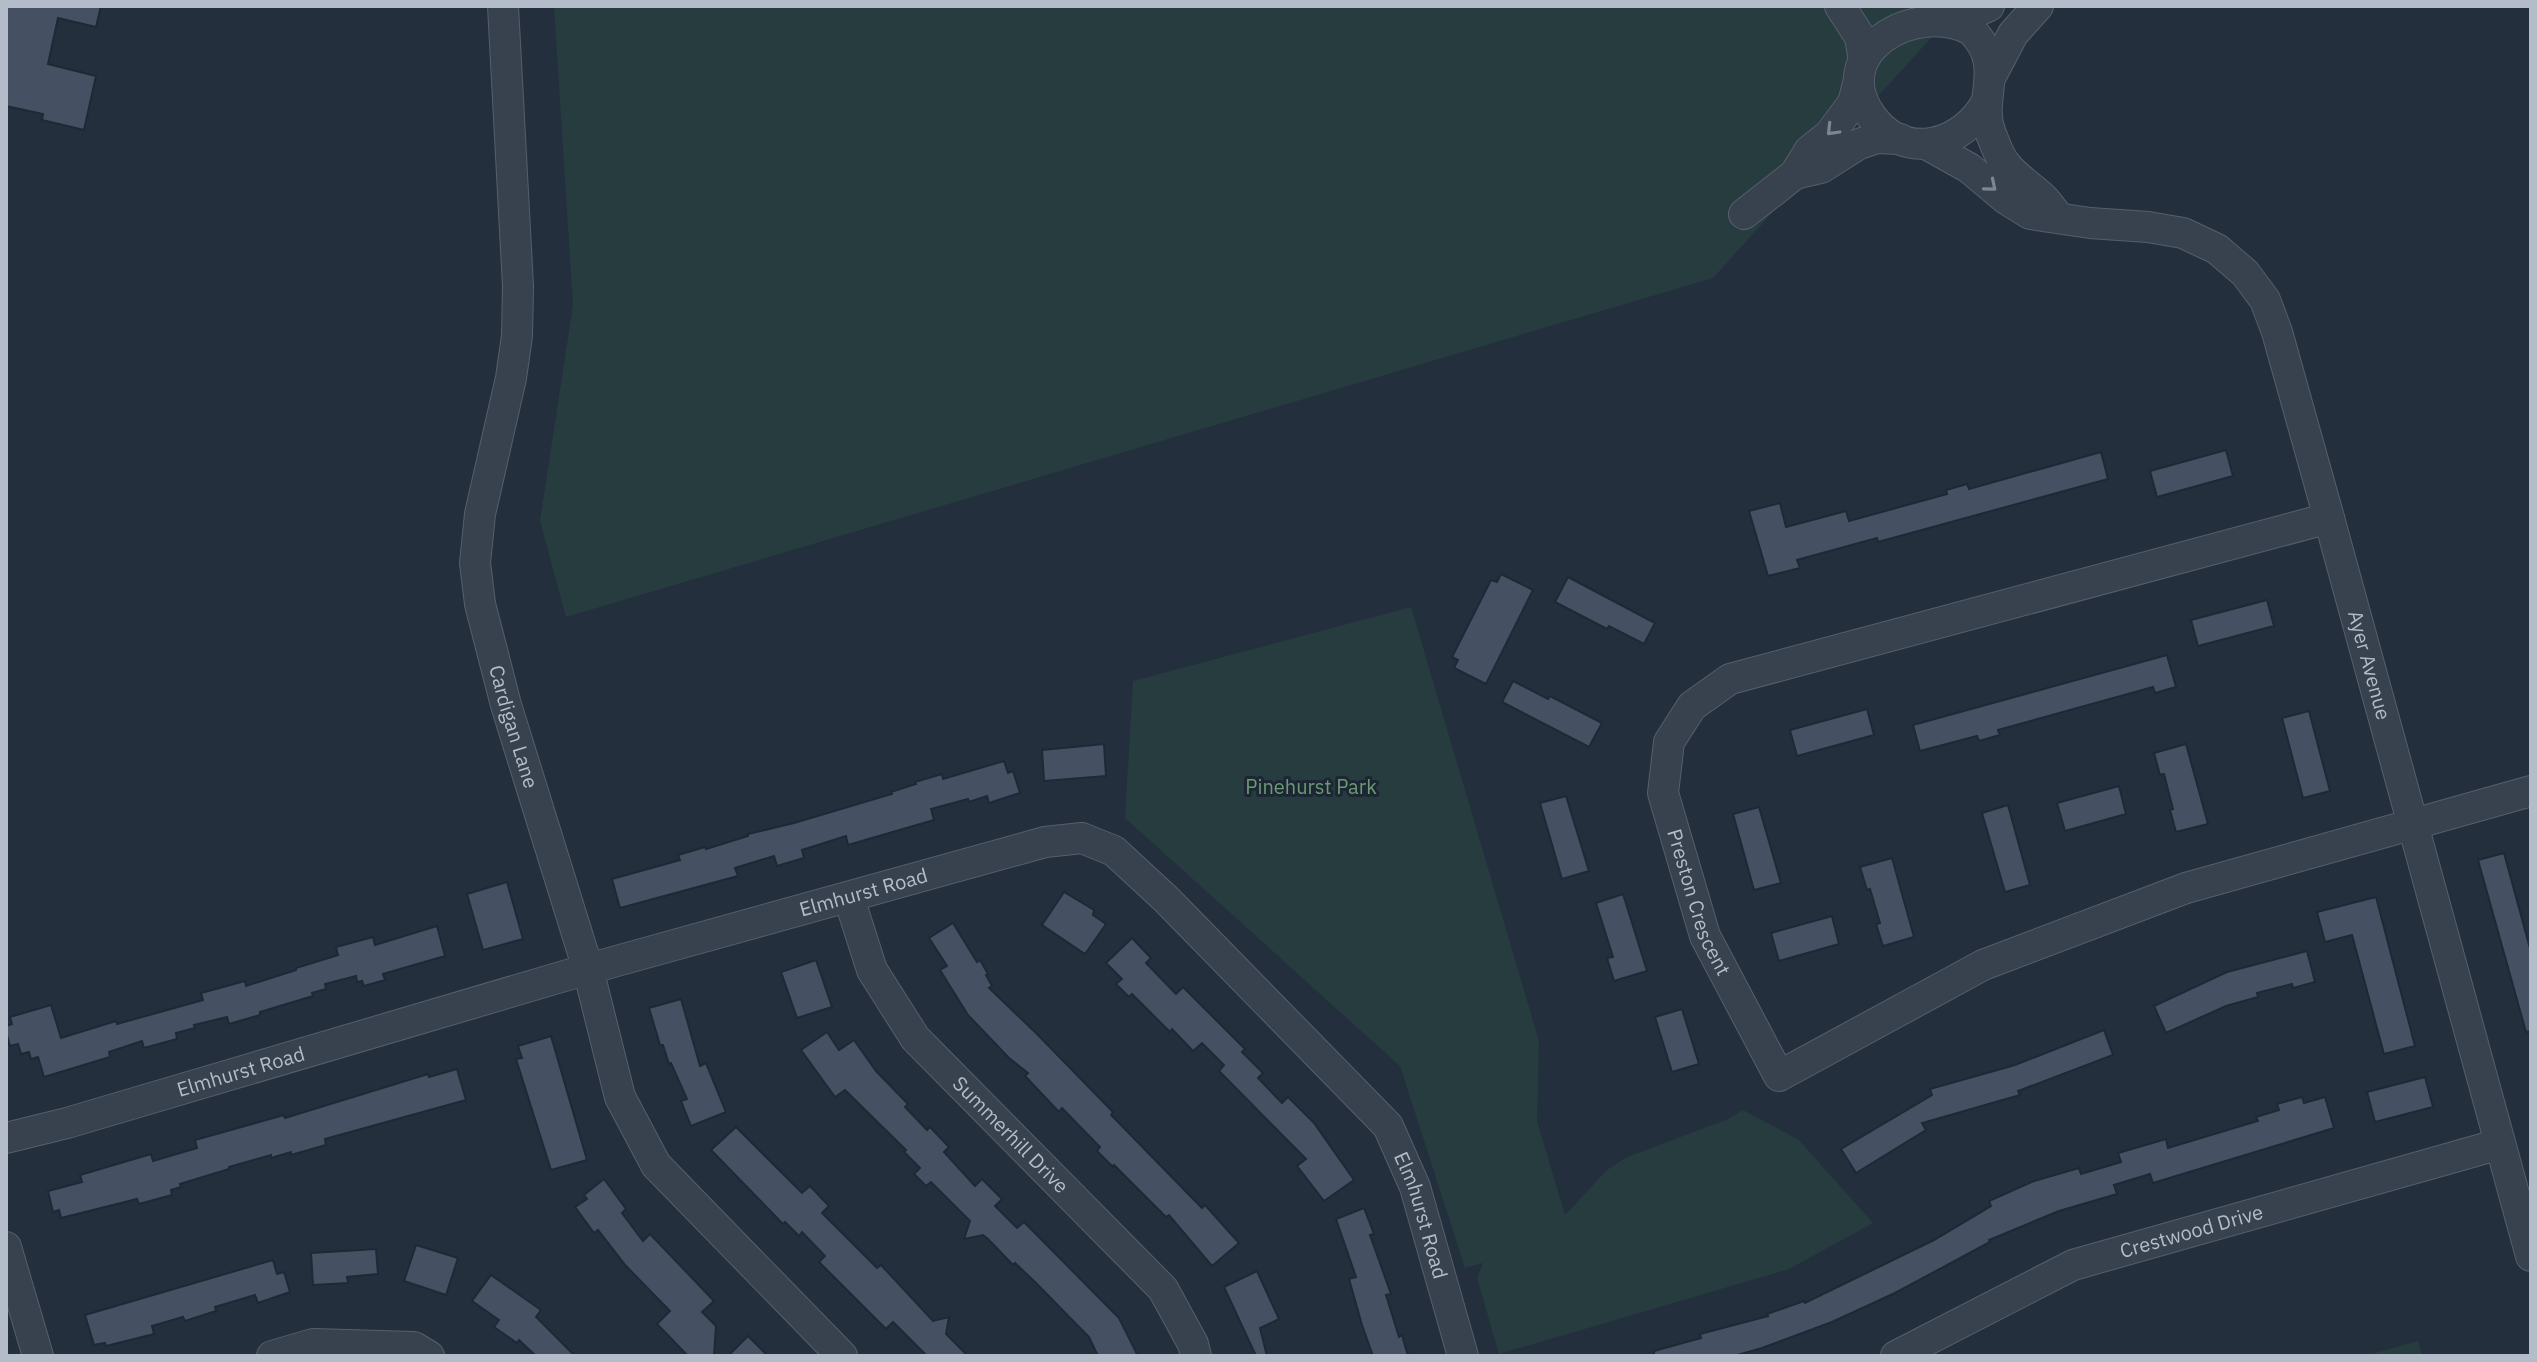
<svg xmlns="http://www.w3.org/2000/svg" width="2537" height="1362" viewBox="0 0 2537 1362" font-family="'IBM Plex Sans',sans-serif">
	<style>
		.green { fill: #263c3f }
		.building { fill: #455162; stroke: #1f2835; stroke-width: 2 }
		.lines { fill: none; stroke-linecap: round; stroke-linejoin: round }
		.minor-casing { stroke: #565f6c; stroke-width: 32 }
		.minor { stroke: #38414e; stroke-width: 30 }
		.oneway { stroke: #7c8592 }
		.labels { text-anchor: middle; stroke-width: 6; stroke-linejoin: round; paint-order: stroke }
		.street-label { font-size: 20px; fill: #b4bcc9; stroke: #1d2633 }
		.park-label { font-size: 20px; fill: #6b9a76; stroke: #1d2633 }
	</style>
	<rect width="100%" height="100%" fill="#242f3e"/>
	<g class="green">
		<path d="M554 6H1960L1713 278 566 617 540 521 573 305Z"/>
		<path d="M1411 607 1539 1041 1537 1121 1565 1215 1607 1170 1625 1158 1728 1119 1743 1110 1799 1140 1873 1223 1789 1269 1499 1354 1477 1278 1483 1263 1465 1268 1400 1066 1125 818 1133 681Z"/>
		<path d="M2418 1341 2422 1356H2365Z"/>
	</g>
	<g class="building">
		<path d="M6 6H101L96 27 58 18 48 64 96 76 84 130 42 120 43 114 6 106Z"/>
		<path d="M2226 450 2233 476 2157 497 2150 471Z"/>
		<path d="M2101 452 2108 479 1878 542 1877 538 1797 560 1800 568 1768 576 1749 511 1780 503 1786 527 1846 511 1849 521 1947 494 1946 490 1967 484 1969 489Z"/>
		<path d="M1501 574 1533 590 1486 684 1454 668 1458 660 1452 657 1491 580 1497 582Z"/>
		<path d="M1568 577 1655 623 1644 644 1609 626 1607 629 1555 602Z"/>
		<path d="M2267 600 2274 626 2198 646 2191 620Z"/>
		<path d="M2167 655 2176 687 2155 693 2153 687 1998 730 2000 735 1979 741 1977 736 1920 751 1913 725Z"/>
		<path d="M1513 681 1548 699 1550 696 1602 723 1589 747 1502 702Z"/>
		<path d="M1867 709 1874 735 1797 756 1790 730Z"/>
		<path d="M2309 711 2330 791 2303 798 2282 718Z"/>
		<path d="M1104 744 1106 776 1044 781 1042 750Z"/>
		<path d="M2186 744 2208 824 2176 832 2170 810 2173 809 2164 774 2160 775 2154 753Z"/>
		<path d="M1004 761 1008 773 1013 771 1020 793 989 803 987 796 969 802 968 799 931 809 934 820 848 845 846 836 802 850 804 858 777 866 774 856 735 868 738 876 620 908 612 879 680 860 678 855 705 847 706 849 748 836V834L794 823 892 794 891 792 916 784 915 782 942 774 943 779Z"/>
		<path d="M2119 786 2126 814 2065 831 2057 803Z"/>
		<path d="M1566 796 1589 871 1562 879 1540 803Z"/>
		<path d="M2008 805 2030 885 2005 892 1982 813Z"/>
		<path d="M1759 807 1781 883 1754 890 1733 814Z"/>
		<path d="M2504 853 2531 952V1031L2526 1032 2478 860Z"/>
		<path d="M1892 858 1914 937 1883 946 1876 924 1880 923 1870 889 1867 890 1860 867Z"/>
		<path d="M507 882 523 939 483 950 467 894Z"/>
		<path d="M1064 892 1094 910 1093 915 1106 924 1085 954 1042 925Z"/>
		<path d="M1623 894 1647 971 1614 981 1607 958 1613 957 1596 903Z"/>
		<path d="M2376 897 2415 1046 2384 1054 2352 935 2325 942 2317 912Z"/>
		<path d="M1832 916 1839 944 1779 961 1771 933Z"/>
		<path d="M953 923 977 962 980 960 988 974 986 975 992 986 989 988 1036 1033 1113 1112 1111 1115 1202 1208 1205 1205 1239 1243 1212 1266 1169 1215 1166 1217 1114 1165 1113 1167 1097 1151 1100 1147 1062 1108 1059 1112 1025 1076 1028 1073 1009 1058 968 1015 940 970 947 966 929 938Z"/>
		<path d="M437 926 445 956 383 974 385 980 364 986 362 981 357 982 356 976 325 984 326 989 312 993 313 996 260 1012V1015L229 1024 227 1017 194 1025 195 1028 176 1033 177 1039 144 1048 142 1041 109 1052 110 1057 44 1077 38 1057 31 1059 29 1052 21 1054 18 1044 10 1046 6 1032V1026L12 1024 10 1017 51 1005 61 1038 116 1021 117 1024 203 1000 201 993 245 981 246 986 296 970V968L338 955 336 947 373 937 375 945Z"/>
		<path d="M1132 938 1151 958 1146 963 1176 994 1183 987 1245 1049 1242 1052 1263 1073 1258 1078 1282 1103 1288 1097 1314 1123 1354 1180 1324 1201 1297 1166 1306 1159 1219 1071 1224 1065 1202 1043 1193 1051 1172 1029 1170 1032 1132 994 1129 997 1116 984 1122 979 1106 963Z"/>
		<path d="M2307 951 2315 982 2293 988 2292 984 2257 993 2258 997 2226 1006 2166 1033 2154 1006 2227 972Z"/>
		<path d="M816 960 832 1007 797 1018 781 972Z"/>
		<path d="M681 999 700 1066 706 1063 726 1112 691 1126 681 1101 687 1099 671 1063 669 1064 663 1045H660L649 1008Z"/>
		<path d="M1682 1009 1699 1064 1672 1072 1655 1017Z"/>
		<path d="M2104 1030 2113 1055 2018 1091 2020 1095 1922 1123 1926 1130 1856 1173 1841 1149 1932 1095 1930 1089 2015 1065Z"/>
		<path d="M827 1032 839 1050 854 1040 876 1071 908 1104 905 1107 927 1130 930 1127 949 1147 944 1152 975 1186 982 1179 1002 1199 995 1206 1017 1228 1024 1222 1119 1318 1138 1356H1098L1089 1337 1036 1283 1015 1263 1013 1265 988 1239 983 1235 964 1239 970 1221 931 1182 926 1186 914 1174 920 1168 904 1152 906 1150 845 1090 835 1097 801 1050Z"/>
		<path d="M551 1036 587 1160 551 1170 516 1059 522 1058 518 1046Z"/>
		<path d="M457 1069 466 1100 325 1139 326 1145 291 1155V1152L271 1158V1155L229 1167V1169L180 1184 181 1187 171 1190 172 1195 139 1204 137 1199 61 1218 59 1210 53 1212 48 1191 82 1182 80 1175 151 1154 153 1161 197 1148 195 1140 284 1115 285 1118 428 1074 429 1077Z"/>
		<path d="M2425 1077 2433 1107 2375 1122 2367 1092Z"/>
		<path d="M2302 1097 2304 1103 2325 1097 2334 1128 2153 1183 2150 1174 2114 1185 2117 1194 2059 1211 1989 1240 1990 1242 1895 1293 1832 1322 1762 1348 1734 1356H1654V1351L1701 1338 1700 1334 1768 1316 1767 1314 1804 1301 1805 1303 1934 1240 1991 1206 1989 1201 2034 1181 2079 1168 2081 1174 2121 1162 2118 1153 2166 1139 2168 1148 2258 1121 2256 1117 2279 1110 2277 1104Z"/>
		<path d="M736 1127 802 1193 810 1186 829 1206 822 1213 877 1268 881 1265 933 1321 949 1317 946 1334 968 1356H927L893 1322 886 1329 819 1262 825 1256 802 1232 799 1236 785 1222 783 1224 711 1150Z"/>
		<path d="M604 1179 626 1209 622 1213 643 1241 650 1234 714 1301 702 1312 716 1326 714 1356H688L657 1324 670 1311 626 1266 598 1230 594 1233 575 1207 587 1199 584 1195Z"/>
		<path d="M1364 1208 1374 1234 1370 1235 1391 1294 1386 1295 1399 1337 1402 1335 1408 1356H1373L1362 1325 1349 1279 1356 1277 1336 1219Z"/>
		<path d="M416 1245 458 1258 446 1295 404 1281Z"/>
		<path d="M376 1249 378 1274 347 1277 348 1283 313 1285 311 1253Z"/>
		<path d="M273 1260 277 1274 284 1272 290 1292 258 1303 255 1295 215 1307 216 1311 185 1321 183 1317 152 1326 154 1334 106 1346 105 1343 94 1345 85 1315Z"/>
		<path d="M1257 1271 1279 1319 1260 1328 1267 1356H1256L1224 1287Z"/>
		<path d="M491 1275 541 1310 536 1317 575 1356H536L519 1340 517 1343 494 1327 499 1320 472 1301Z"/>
		<path d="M748 1336 768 1356H728Z"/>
	</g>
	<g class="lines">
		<defs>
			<g id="minor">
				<path id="s1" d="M503 6 518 286 517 336 511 378 480 514 475 563 480 604 506 705 588 969 620 1097 656 1165 842 1356"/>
				<path d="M1840 6 1860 37 1863 55"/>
				<path d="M1947 16 1974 13 1989 6"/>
				<path d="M1991 76 2013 34 2038 6"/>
				<path d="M1987 101C1963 146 1905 162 1872 117 1825 53 1914 0 1971 30 2008 67 1976 98 1991 134 1995 143 1998 154 2004 162 2014 177 2031 186 2044 199 2050 205 2054 212 2059 218"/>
				<path id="s2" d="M1926 144 1969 168 2006 199 2030 214 2090 223 2148 227 2183 233 2217 249 2245 273 2265 300 2277 332 2329 518 2531 1256"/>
				<path d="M1795 174 1821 168 1859 144 1877 138 1900 139"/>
				<path d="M1744 214 1795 174 1809 151 1829 135 1853 103 1859 80"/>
				<path id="s3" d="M2329 518 1730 679 1692 706 1669 742 1663 793 1705 936 1779 1076 1983 965 2186 888 2531 791"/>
				<path id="s4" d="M849 898 872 970 915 1038 1163 1289 1193 1344 1196 1356"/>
				<path id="s5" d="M6 1138 67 1123 588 969 1045 842 1082 838 1114 851 1166 899 1388 1126 1415 1187 1463 1356"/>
				<path d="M6 1247 38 1356"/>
				<path d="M272 1356 313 1344 414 1347 429 1356"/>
				<path id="s6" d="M1896 1356 2073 1265 2500 1144"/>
			</g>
		</defs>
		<use href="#minor" class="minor-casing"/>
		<use href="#minor" class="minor"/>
	</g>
	<defs><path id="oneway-chevron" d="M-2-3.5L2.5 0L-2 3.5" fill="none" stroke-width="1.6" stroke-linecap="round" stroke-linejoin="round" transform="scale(2)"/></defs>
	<g class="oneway">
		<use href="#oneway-chevron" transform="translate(1832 130) rotate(134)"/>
		<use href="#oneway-chevron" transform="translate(1991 186) rotate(40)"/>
	</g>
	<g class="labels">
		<g class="street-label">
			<text dy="7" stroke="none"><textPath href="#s2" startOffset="768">Ayer Avenue</textPath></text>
			<text dy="7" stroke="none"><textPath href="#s1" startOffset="730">Cardigan Lane</textPath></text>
			<text dy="7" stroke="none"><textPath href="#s5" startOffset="892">Elmhurst Road</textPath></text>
			<text dy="7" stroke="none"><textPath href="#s3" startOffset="876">Preston Crescent</textPath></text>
			<text dy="7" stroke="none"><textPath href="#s5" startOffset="244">Elmhurst Road</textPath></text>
			<text dy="7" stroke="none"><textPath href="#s4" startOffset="292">Summerhill Drive</textPath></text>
			<text dy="7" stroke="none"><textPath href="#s5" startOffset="1636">Elmhurst Road</textPath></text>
			<text dy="7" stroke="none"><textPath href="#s6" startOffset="322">Crestwood Drive</textPath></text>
		</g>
		<g class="park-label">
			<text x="1311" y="794">Pinehurst Park</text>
		</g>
	</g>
	<rect width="2537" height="1362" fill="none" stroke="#b4bcc9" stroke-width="16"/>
</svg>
